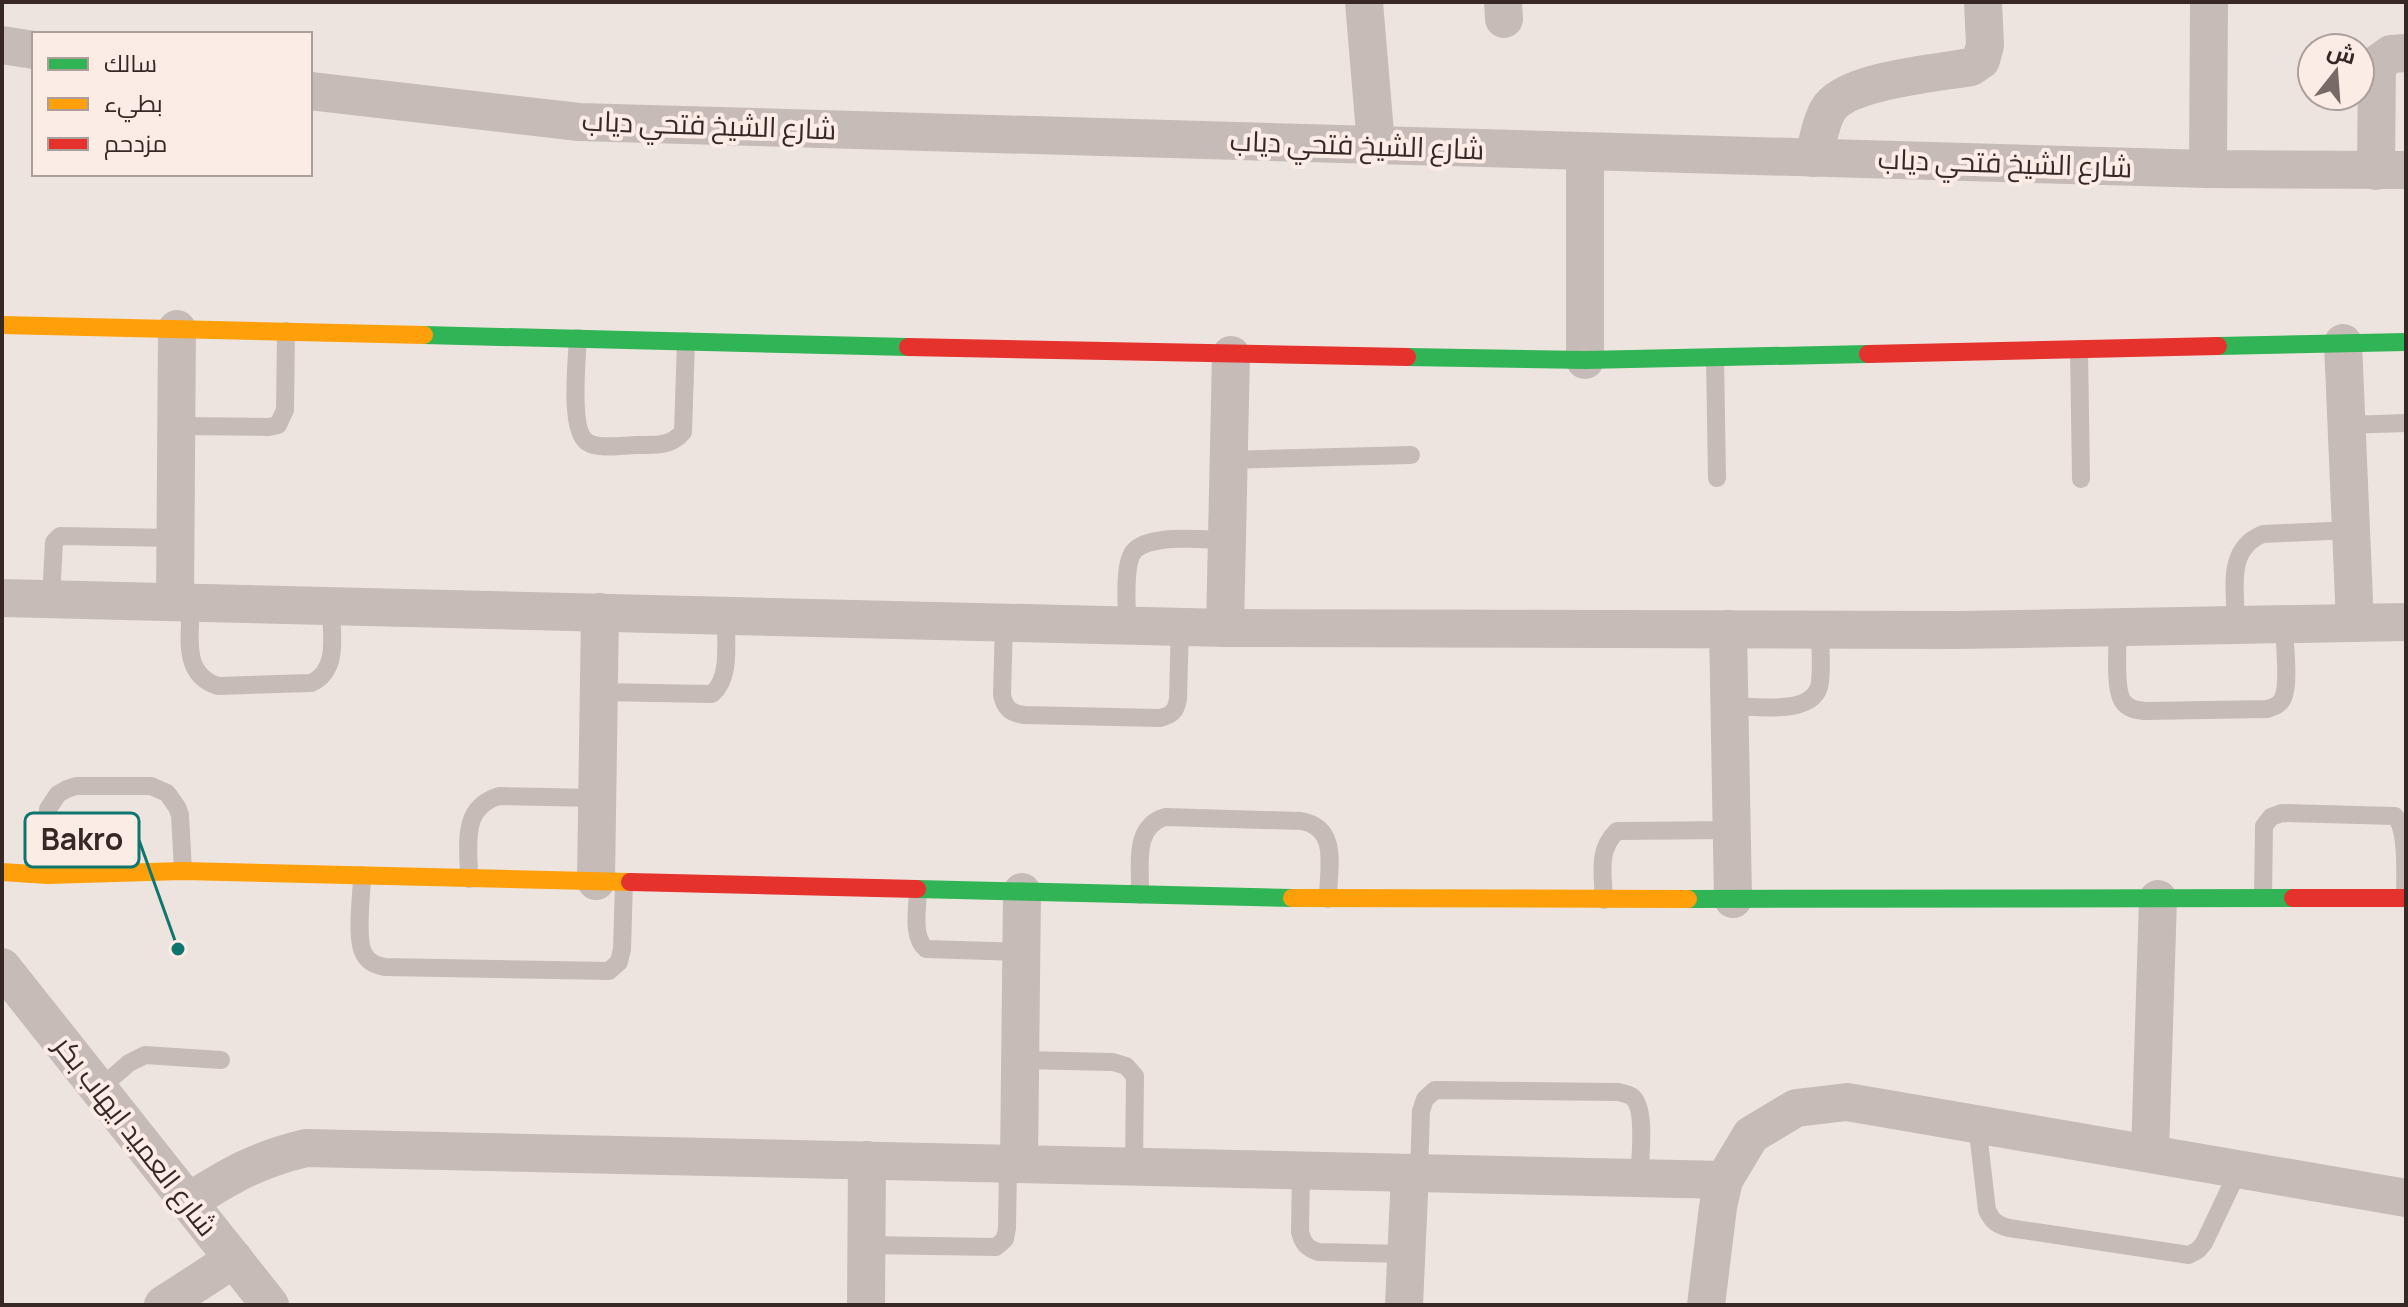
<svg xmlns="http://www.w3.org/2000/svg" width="2408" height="1307" viewBox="0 0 2408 1307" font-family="Manrope,Cairo,sans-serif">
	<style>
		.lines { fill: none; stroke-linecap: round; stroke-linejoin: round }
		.lane { stroke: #c7bbb8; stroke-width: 18 }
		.street { stroke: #c7bbb8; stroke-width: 38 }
		.fast { stroke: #30b455; stroke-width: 18 }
		.slow { stroke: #ff9f0a; stroke-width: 18 }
		.jam { stroke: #e5322d; stroke-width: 18 }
		.labels { text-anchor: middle; stroke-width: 8; stroke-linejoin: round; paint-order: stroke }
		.street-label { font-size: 28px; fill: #372826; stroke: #fbece6 }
		.leader { fill: none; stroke: #0f766e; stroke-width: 3 }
		.callout-dot { fill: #0f766e; stroke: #fbece6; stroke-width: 3 }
		.callout { fill: #fbece6; stroke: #0f766e; stroke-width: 3 }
		.callout-label { font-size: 30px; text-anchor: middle; font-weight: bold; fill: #372826 }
	</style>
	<rect width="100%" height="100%" fill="#eee4df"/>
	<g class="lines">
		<g class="lane">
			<path d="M578 338C577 360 569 430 587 442 599 450 623 445 637 445 655 445 670 447 683 432L686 341"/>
			<path d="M2079 349 2081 479"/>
			<path d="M1715 357 1717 478"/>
			<path d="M2346 425 2406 423"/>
			<path d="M176 426 269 427 278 425 285 410 286 331"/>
			<path d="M1228 460 1411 455"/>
			<path d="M51 598 54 542 60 536 175 538"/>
			<path d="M191 601C191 633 180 674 218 686L311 683C340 670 331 634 331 607"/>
			<path d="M1004 622 1002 695C1005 708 1010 713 1024 715L1160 718C1172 715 1176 711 1178 699L1180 626"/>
			<path d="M1127 625C1127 606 1124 572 1131 556 1141 532 1204 540 1227 540"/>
			<path d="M2236 625C2236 591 2225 549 2263 534L2351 530"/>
			<path d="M2118 627C2118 644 2114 686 2122 700 2127 709 2136 710 2145 711L2267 709C2274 707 2280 705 2283 698 2290 683 2284 642 2284 624"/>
			<path d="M599 692 712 694C732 677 725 640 726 615"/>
			<path d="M1730 706C1756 706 1816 717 1820 682 1822 665 1820 647 1820 630"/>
			<path d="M47 875 48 809 58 794 67 789 76 786H151L167 793 177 807 180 815 183 871"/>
			<path d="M362 875C362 894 355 939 364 954 369 963 376 965 385 967L609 971 619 962 622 949 624 882"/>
			<path d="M469 879C469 845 460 808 499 796L597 798"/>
			<path d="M918 889C918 907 911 936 926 949L1022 952"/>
			<path d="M1140 895C1141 867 1132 827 1165 817L1301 821C1340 828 1328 868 1328 899"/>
			<path d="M2263 898 2264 826 2271 817 2282 813 2395 816C2408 830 2405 876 2405 898"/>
			<path d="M1604 900C1603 874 1597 850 1617 831L1732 830"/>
			<path d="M1021 1060 1113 1062 1126 1066 1135 1076 1134 1166"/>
			<path d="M99 1089 129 1063 145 1055 221 1060"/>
			<path d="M1977 1124 1987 1210C1992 1221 1997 1225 2009 1228L2189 1255 2198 1250 2204 1243 2239 1169"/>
			<path d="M1301 1170 1300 1232C1303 1244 1308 1249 1319 1252L1406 1254"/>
			<path d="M1419 1173 1421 1111 1425 1099 1435 1090 1618 1092C1620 1092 1629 1095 1631 1096 1647 1106 1640 1160 1639 1179"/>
			<path d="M867 1245 996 1247 1005 1239 1007 1228 1008 1164"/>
		</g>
		<g class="street">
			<path d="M1364 2 1376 145"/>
			<path d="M1503 2 1504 19"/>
			<path d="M2 45 34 50"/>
			<path d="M310 91 579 122 2208 169 2406 170"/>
			<path d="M1585 152V360"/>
			<path d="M1813 158C1818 143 1820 123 1828 110 1845 80 1938 73 1971 67L1981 60 1985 45 1983 2"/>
			<path d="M2208 169 2209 2"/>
			<path d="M2376 171 2377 64 2391 54 2406 53"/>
			<path d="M2343 343 2355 623"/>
			<path d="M2 598 1225 628 1958 630 2406 622"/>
			<path d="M175 601 177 329"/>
			<path d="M1225 628 1231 355"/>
			<path d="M1728 629 1733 899"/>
			<path d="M596 881 600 612"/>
			<path d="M2 967 270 1305"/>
			<path d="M2150 1153 2158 899"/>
			<path d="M1019 1164 1022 892"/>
			<path d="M188 1202C231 1175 256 1160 306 1148L1724 1180"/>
			<path d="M163 1305 234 1259"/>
			<path d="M866 1305 867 1160"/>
			<path d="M1404 1305 1410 1173"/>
			<path d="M1706 1305 1718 1207 1724 1180 1751 1135 1796 1108 1847 1102 2406 1198"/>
		</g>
		<g class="fast">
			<path d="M424 335 908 347"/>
			<path d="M2218 346 2406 342"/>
			<path d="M1407 357 1585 360 1868 354"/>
			<path d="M917 889 1292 898"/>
			<path d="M1688 899 2293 898"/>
		</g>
		<g class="slow">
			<path d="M2 325 424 335"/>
			<path d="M2 872 47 875 183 871 630 882"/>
			<path d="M1292 898 1688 899"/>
		</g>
		<g class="jam">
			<path d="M908 347 1407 357"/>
			<path d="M1868 354 2218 346"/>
			<path d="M630 882 917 889"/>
			<path d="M2293 898H2406"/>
		</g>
	</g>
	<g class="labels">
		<g class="street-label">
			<text transform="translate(709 125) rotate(2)" y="10">شارع الشيخ فتحي دياب</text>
			<text transform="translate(1357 145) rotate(2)" y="10">شارع الشيخ فتحي دياب</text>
			<text transform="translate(2005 163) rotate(2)" y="10">شارع الشيخ فتحي دياب</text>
			<text transform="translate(136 1136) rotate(52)" y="10">شارع العميد ايهاب بكر</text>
		</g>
	</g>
	<path class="leader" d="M178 949L139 840"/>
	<circle class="callout-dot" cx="178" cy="949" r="8"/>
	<rect class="callout" x="25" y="813" width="114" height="54" rx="8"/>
	<g class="callout-label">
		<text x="82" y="850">Bakro</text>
	</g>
	<rect width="2408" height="1307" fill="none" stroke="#372826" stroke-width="8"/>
	<rect x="32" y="32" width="280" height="144" fill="#fbece6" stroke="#ad9e99" stroke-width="2"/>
	<rect x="48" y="58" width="40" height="12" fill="#30b455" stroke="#ad9e99" stroke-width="2"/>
	<text x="104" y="72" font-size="24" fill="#372826">سالك</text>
	<rect x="48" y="98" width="40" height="12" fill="#ff9f0a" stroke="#ad9e99" stroke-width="2"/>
	<text x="104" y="112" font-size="24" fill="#372826">بطيء</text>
	<rect x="48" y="138" width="40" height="12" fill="#e5322d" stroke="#ad9e99" stroke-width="2"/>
	<text x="104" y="152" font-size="24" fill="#372826">مزدحم</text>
	<g transform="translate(2336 72) rotate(17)"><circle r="38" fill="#fbece6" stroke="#ad9e99" stroke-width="2"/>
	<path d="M0-6L14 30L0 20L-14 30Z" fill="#776a67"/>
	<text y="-12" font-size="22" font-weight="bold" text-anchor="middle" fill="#372826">ش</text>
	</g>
</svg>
